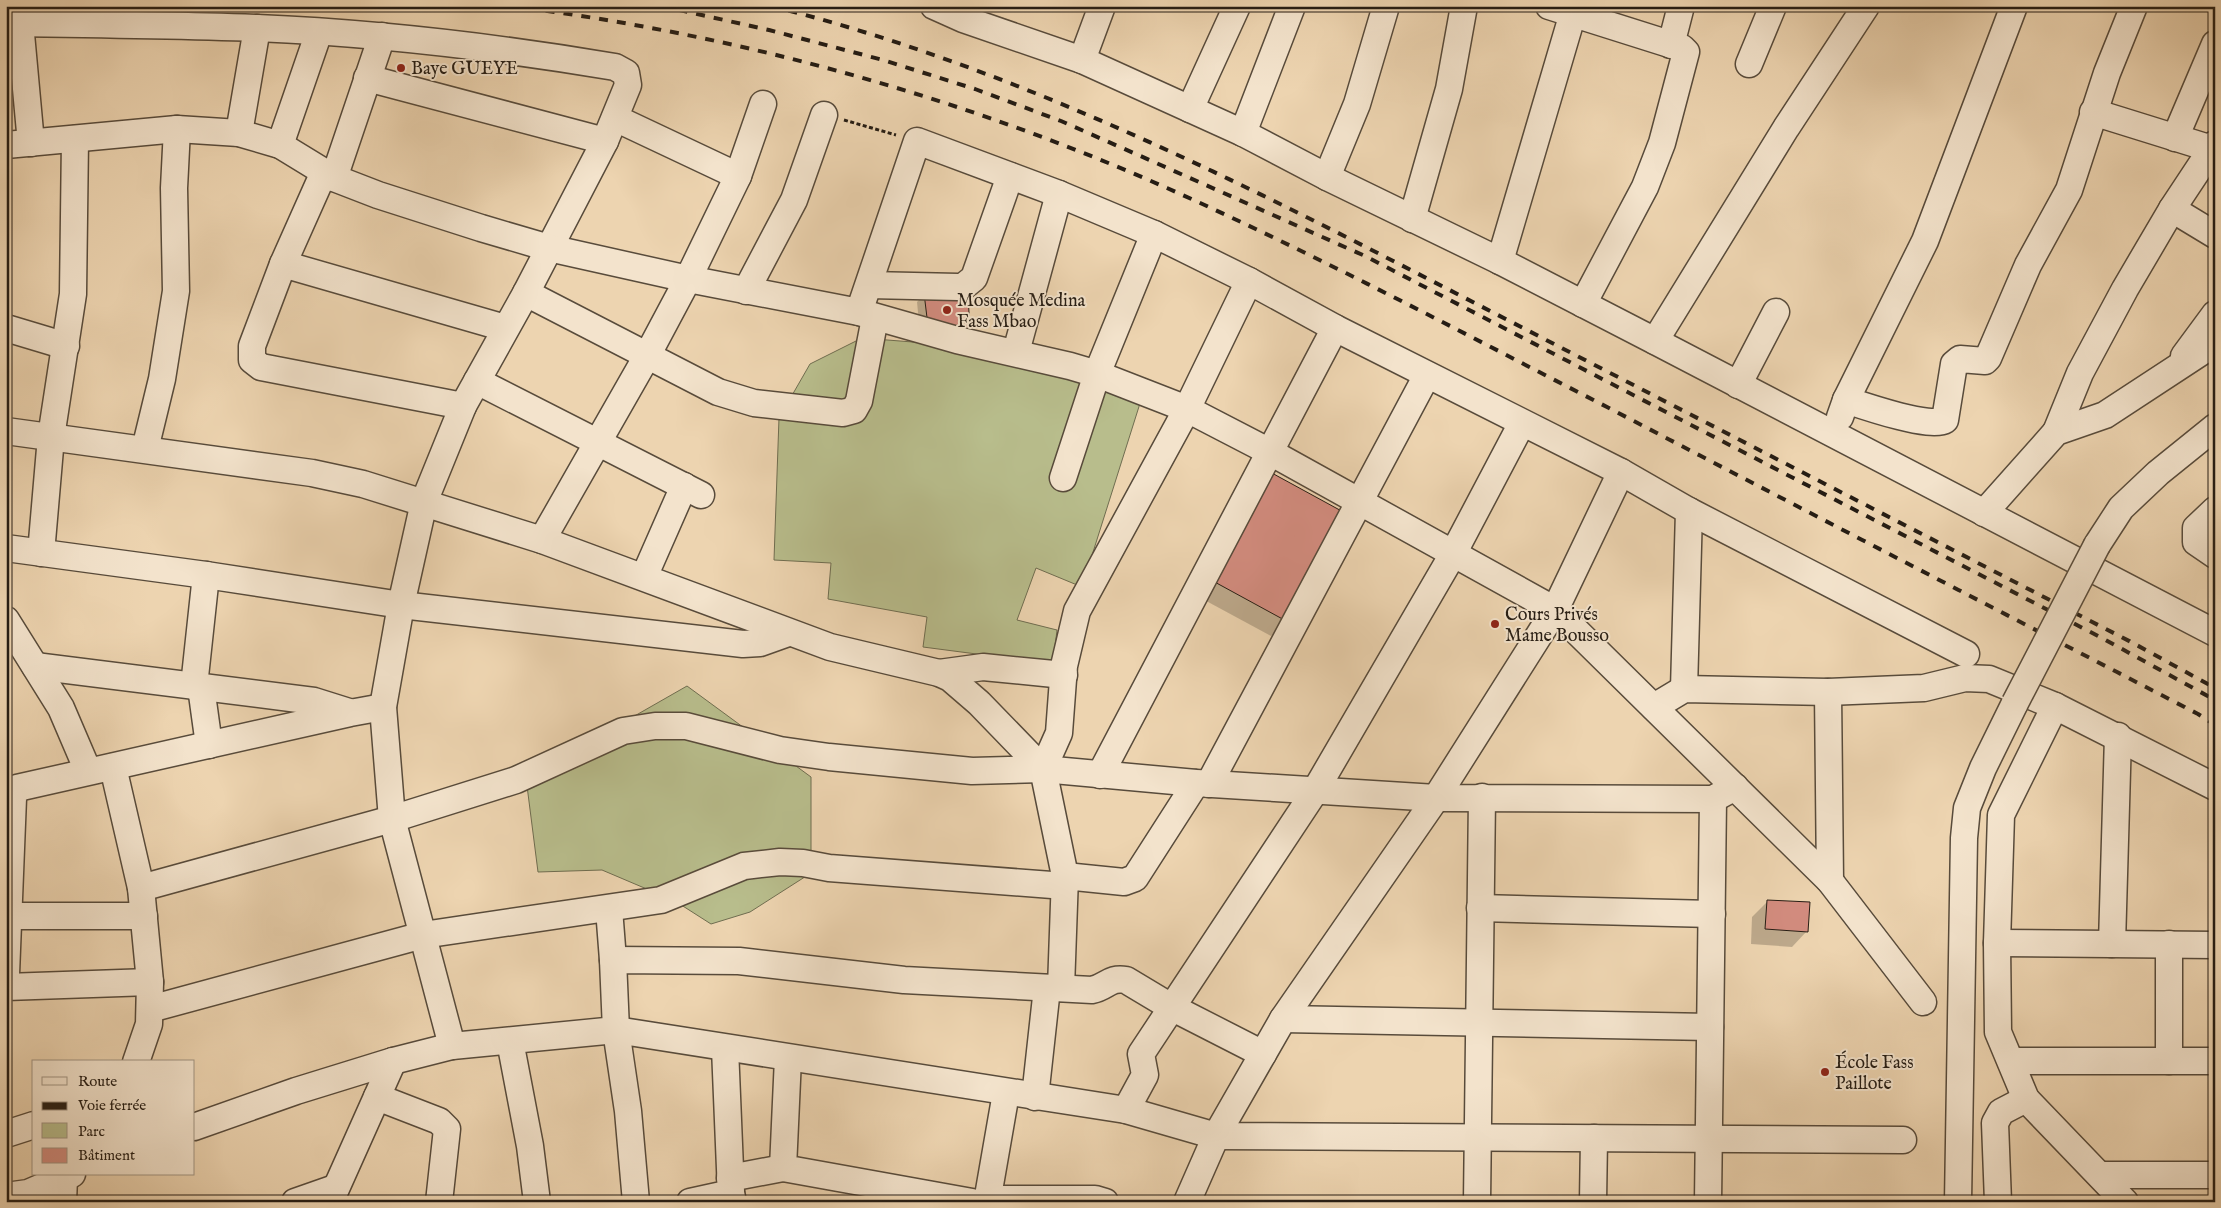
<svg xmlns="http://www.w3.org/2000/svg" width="2221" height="1208" viewBox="0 0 2221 1208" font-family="'IM FELL English',serif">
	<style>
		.green { fill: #b8bd8c; stroke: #6f6d50 }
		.shadow { fill: #0003 }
		.building { fill: #d38c7f; stroke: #261d14 }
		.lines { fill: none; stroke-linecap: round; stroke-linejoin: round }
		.minor-casing { stroke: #584b3b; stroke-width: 29 }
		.path { stroke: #261d14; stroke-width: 3; stroke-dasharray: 4 2.5; stroke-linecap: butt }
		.minor { stroke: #f3e3cc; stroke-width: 26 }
		.rail { stroke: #261d14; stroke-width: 4; stroke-dasharray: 9 9; stroke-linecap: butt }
		.minor-bridge-casing { stroke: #584b3b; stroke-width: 29; stroke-linecap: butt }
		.minor-bridge { stroke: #f3e3cc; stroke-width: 26 }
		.poi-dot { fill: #8f2418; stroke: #f3e3cc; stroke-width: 2 }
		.labels { text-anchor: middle; stroke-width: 4; stroke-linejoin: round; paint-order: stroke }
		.poi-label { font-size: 18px; fill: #261d14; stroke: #f3e3cc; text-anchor: start }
	</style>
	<rect width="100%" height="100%" fill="#edd4b0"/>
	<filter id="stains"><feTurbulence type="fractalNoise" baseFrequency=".004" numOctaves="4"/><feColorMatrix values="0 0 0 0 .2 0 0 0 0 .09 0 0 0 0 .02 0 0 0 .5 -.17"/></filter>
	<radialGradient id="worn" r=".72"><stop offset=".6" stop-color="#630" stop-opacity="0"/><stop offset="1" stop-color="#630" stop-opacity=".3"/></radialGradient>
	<g class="green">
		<path d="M862 338 938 344 1142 397 1082 587 1036 568 1017 620 1057 630 1053 664 923 647 927 617 828 599 831 563 774 560 779 418 810 364Z"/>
		<path d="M687 686 811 777V873L750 912 711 924 675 901 602 870 538 872 526 778Z"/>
	</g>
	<g class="shadow">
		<path d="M924 295 961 338 920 333 917 302Z"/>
		<path d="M1270 473 1287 621 1271 636 1197 596Z"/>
		<path d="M1768 901 1807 931 1792 947 1751 944 1752 917Z"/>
	</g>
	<g class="building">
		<path d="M924 293 968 294 970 332 928 326Z"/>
		<path d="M1270 472 1347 514 1288 622 1211 580Z"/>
		<path d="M1767 900 1810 902 1808 932 1765 929Z"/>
	</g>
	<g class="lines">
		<defs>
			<g id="minor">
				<path d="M934 6 963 19 1082 60 1243 133 1327 177 1500 261 1655 341 2215 633"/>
				<path d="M1549 6 1682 48 1686 52 1662 143 1645 187 1583 304"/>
				<path d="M6 23C90 24 173 25 257 28 376 33 496 47 615 67L626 73 628 85 605 141 526 293 463 406 424 502 401 605 383 707 392 819 452 1046"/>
				<path d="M20 23 31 143"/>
				<path d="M1671 45 1681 6"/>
				<path d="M1082 60 1102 6"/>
				<path d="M1749 64 1773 6"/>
				<path d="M367 78 605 141"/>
				<path d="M1190 109 1237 6"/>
				<path d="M2093 112 2212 149"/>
				<path d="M615 118 738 176"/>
				<path d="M239 133 257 28"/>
				<path d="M1243 133 1292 6"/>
				<path d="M2175 138 2215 44"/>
				<path d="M6 145 177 129 239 133 280 145 334 178 378 195 481 228 549 248 688 279 859 312 957 340 1070 366 1097 374 1187 409 1270 452 1555 610 1830 881 1923 1002"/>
				<path d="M280 145 319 32"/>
				<path d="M324 172 283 264 252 346V360L261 367 463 406"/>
				<path d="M1327 177 1357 104 1386 6"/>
				<path d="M334 178 382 36"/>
				<path d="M2172 209 2215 235"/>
				<path d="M1412 219 1449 89 1464 6"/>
				<path d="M1500 261 1573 13"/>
				<path d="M283 264 505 328"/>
				<path d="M869 285 958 287 964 286 974 278 1010 176"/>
				<path d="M746 291 794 200 824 115"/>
				<path d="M526 293 718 392 754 403 843 413 854 410 859 401 875 318"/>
				<path d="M859 312 917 141 1059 194 1154 234 1249 281 1335 328 1621 472 1689 511 1966 654"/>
				<path d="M6 328 66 346"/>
				<path d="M1655 341 1786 128 1866 6"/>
				<path d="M1016 352 1059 194"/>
				<path d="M2184 356 2215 314"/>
				<path d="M477 381 701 495"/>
				<path d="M1738 385 1776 312"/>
				<path d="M1846 400C1864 406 1931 429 1945 420L1954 364 1960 359 1985 361 1988 358 2028 265 2069 190 2107 73 2134 6"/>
				<path d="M1840 417 1846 400 1925 241 2014 6"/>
				<path d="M6 431 312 473 363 484 542 540 830 647 939 673 950 678 979 703 1043 769 1065 876 1061 988"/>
				<path d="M2056 432 2080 373 2125 289 2172 209 2215 144"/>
				<path d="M145 449 162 379 176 291 174 188 177 129"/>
				<path d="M1063 478 1097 374 1154 234"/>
				<path d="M2215 510 2196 528V542L2215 555"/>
				<path d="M1984 513 2056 432 2105 415 2215 343"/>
				<path d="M542 540 647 356 688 279 738 176 763 104"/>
				<path d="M2097 545 2121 508 2158 473 2215 427"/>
				<path d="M6 548 206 575 401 605 743 644 760 643 788 633"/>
				<path d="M41 553 51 437 73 294 75 139"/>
				<path d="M644 577 684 486"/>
				<path d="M6 620 61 708 88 771"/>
				<path d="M35 666 314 701 349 712"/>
				<path d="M939 673 983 667 1064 675"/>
				<path d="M194 686 206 575"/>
				<path d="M201 687 209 745"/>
				<path d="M1684 689 1689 511"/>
				<path d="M1828 692 1830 881"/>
				<path d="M2055 706 2001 815 1997 943 1998 1032 2026 1099 2125 1202"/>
				<path d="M1654 707 1684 689 1828 692 1924 688 1965 678 1989 679 2055 706 2215 787"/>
				<path d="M113 767 141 888 150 982 149 1024 136 1062"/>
				<path d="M1043 769 1059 733 1064 666 1077 611 1187 409 1249 281"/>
				<path d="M1100 775 1335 328"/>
				<path d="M1209 784 1427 375"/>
				<path d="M1065 876 1124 882 1135 878 1196 783"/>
				<path d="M141 888 392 819 516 780 623 731 655 726H686L780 750 829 757 972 771 1043 769 1196 783 1436 798 1713 799 1735 787"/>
				<path d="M1480 908 1712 914"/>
				<path d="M609 909 613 960"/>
				<path d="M6 916H144"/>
				<path d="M1997 943 2215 945"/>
				<path d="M2112 944 2118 736"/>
				<path d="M2169 944V1061"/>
				<path d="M6 974 13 798 17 788 350 713 383 707"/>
				<path d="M6 987 150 982"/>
				<path d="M150 1009 423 935 661 900 744 866 780 862 803 863 829 868 1065 886"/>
				<path d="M1283 1019 1710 1027"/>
				<path d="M510 1041 530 1146 537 1202"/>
				<path d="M725 1048 731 1193"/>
				<path d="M788 1058 783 1168 972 1202"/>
				<path d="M2011 1061H2215"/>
				<path d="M377 1097 439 1121 447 1129 439 1202"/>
				<path d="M1035 1097 1047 988"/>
				<path d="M1126 1110 1145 1075 1141 1054 1315 791 1453 554 1522 423"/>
				<path d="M194 1127 296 1091 393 1061 452 1046 616 1030 613 960 739 961 904 980 1092 990C1107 987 1109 977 1126 980L1171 1007 1263 1054"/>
				<path d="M6 1134 34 1125"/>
				<path d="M2100 1175H2215"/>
				<path d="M730 1178 783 1168"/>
				<path d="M6 1196 28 1193 72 1174"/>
				<path d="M988 1199H1095L1105 1202"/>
				<path d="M63 1202 64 1178"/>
				<path d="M295 1202 335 1188"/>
				<path d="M330 1202 393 1061"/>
				<path d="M636 1202 628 1111 616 1030 1126 1110 1216 1136 1903 1140"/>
				<path d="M690 1202 731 1193 733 1202"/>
				<path d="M987 1202 1006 1093"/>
				<path d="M1187 1202 1216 1136 1283 1019 1436 798 1555 610 1621 472"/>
				<path d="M1477 1202 1482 797"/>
				<path d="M1593 1202 1594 1138"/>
				<path d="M1708 1202 1713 799"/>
				<path d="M1958 1202 1964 838 1967 808 1983 768 2015 703"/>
				<path d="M1998 1202 1995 1123 2001 1112 2026 1099"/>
			</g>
		</defs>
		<use href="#minor" class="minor-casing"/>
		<path class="path" d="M844 120 896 135"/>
		<use href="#minor" class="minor"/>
		<g class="rail">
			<path d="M510 6C736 34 959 96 1167 188 1317 255 1461 332 1607 407 1804 510 2001 612 2198 714L2215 725"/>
			<path d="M661 6 769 30 883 60 975 89 1061 121 1154 162 1365 256 2102 638 2215 700"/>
			<path d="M771 6C1027 70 1262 193 1494 313 1707 423 1920 533 2133 643L2215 688"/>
		</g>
		<defs>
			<path id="minor-bridge" d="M2015 703 2097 545"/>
		</defs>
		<use href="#minor-bridge" class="minor-bridge-casing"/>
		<use href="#minor-bridge" class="minor-bridge"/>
	</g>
	<g class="poi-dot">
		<circle cx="401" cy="68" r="5"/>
		<circle cx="947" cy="310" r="5"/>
		<circle cx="1495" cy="624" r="5"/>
		<circle cx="1825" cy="1072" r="5"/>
	</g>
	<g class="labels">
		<g class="poi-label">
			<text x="411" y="74">Baye GUEYE</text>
			<text x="957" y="306">Mosquée Medina<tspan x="957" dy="21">Fass Mbao</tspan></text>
			<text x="1505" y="620">Cours Privés<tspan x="1505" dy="21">Mame Bousso</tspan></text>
			<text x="1835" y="1068">École Fass<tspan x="1835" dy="21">Paillote</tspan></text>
		</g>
	</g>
	<rect width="2221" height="1208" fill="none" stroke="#edd4b0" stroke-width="25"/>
	<rect x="8" y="8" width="2206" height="1193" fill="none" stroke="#261d14" stroke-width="2.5"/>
	<rect x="12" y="12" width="2196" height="1183" fill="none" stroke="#261d14"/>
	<rect x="32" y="1060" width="162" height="115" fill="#f3e3cc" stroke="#a19482"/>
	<rect x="42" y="1077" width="25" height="8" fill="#f3e3cc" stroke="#a19482"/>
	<text x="78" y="1086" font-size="15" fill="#261d14">Route</text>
	<rect x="42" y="1102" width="25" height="8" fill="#261d14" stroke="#a19482"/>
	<text x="78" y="1110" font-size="15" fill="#261d14">Voie ferrée</text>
	<rect x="42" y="1123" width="25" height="15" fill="#b8bd8c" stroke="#a19482"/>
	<text x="78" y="1136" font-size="15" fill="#261d14">Parc</text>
	<rect x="42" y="1148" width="25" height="15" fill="#d38c7f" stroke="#a19482"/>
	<text x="78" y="1160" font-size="15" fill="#261d14">Bâtiment</text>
	<rect width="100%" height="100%" filter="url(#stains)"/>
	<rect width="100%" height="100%" fill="url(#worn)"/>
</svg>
